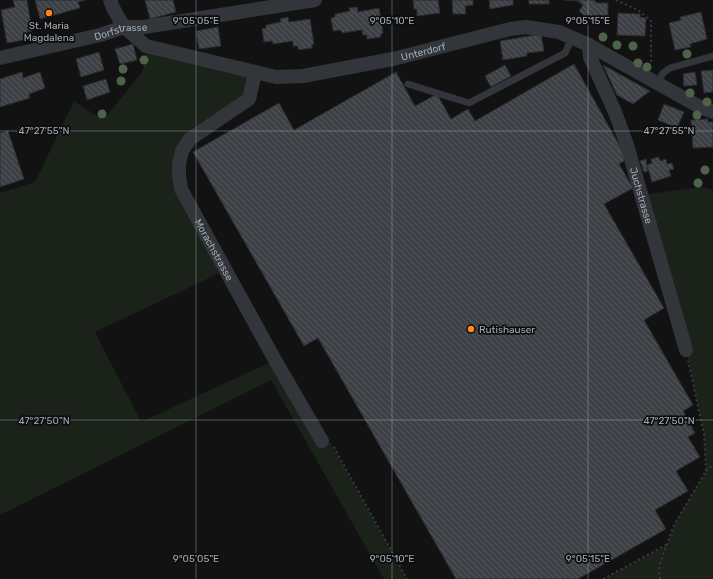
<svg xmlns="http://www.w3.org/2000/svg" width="713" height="579" viewBox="0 0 713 579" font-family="Rubik,sans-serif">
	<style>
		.green { fill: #1a2219 }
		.building { fill: url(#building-back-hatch); stroke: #2b2c30 }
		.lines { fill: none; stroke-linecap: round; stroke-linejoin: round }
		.path { stroke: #383c40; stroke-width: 2; stroke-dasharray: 2 3; stroke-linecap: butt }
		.lane { stroke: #323539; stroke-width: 7 }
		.street { stroke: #323539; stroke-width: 14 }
		.tree { fill: #4c6249 }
		.ticks { fill: none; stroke: #a1acb6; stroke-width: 1; stroke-opacity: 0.45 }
		.poi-dot { fill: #ff861e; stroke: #0d0d0e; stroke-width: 1.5 }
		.labels { text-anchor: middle; stroke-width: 3.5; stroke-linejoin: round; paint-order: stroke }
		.poi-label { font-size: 10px; fill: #a1acb6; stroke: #0d0d0e }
		.street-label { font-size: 10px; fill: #a1acb6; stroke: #0d0d0e }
		.ticks-label { font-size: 10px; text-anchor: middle; fill: #a1acb6; stroke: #0d0d0e; stroke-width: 3.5; stroke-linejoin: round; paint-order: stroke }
	</style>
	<defs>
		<pattern id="building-back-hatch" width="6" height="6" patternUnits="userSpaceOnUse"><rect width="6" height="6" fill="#3d4044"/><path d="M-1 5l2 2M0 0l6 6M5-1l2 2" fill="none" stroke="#56595d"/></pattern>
	</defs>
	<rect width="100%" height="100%" fill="#121213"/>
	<g class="green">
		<path d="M146 46 255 73 249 99 190 139 179 176 226 270 95 332 141 422 275 360 322 441 331 443 407 579H384L271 380 0 515V193L35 182 74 101 103 120 143 71Z"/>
		<path d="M701 187 713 190V579H603L667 545 674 525 706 471 704 434 686 350 640 195Z"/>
	</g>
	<g class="building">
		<path d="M13 0H27L32 31 27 32 29 39 7 43 1 10 15 7Z"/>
		<path d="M35 0H86L78 2 80 8 40 19Z"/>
		<path d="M145 0H173L176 12 150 19Z"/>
		<path d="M413 0H438L440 13 417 16V9H414Z"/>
		<path d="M452 0H473V5L465 6 466 14H453Z"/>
		<path d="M489 0H513V5L490 9Z"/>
		<rect x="529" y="0" width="20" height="4"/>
		<path d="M564 0H594L597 3H608V18H594L591 22 579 11 583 5 578 1Z"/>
		<path d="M357 7 358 12 379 8 383 33 381 34V37L367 39V35H363L362 30 342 33 341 30 333 31 331 18 335 17V14L350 11 349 8Z"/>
		<path d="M701 12 707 39 690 44 691 47 675 50 669 23 681 20 680 17Z"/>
		<path d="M618 13 640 14V17L646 18 645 36 617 35Z"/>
		<path d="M288 17 289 22 310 19 314 44H312V48L298 50V46H293V41L273 44 272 41 264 42 262 29 266 28V25L281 22 280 19Z"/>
		<path d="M218 27 221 46 199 49 196 31Z"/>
		<path d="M541 34 544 51 527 53V56L503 60 500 41Z"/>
		<path d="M133 44 137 60 120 64 115 49Z"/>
		<path d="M99 52 104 70 81 77 76 59Z"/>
		<path d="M574 64 627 159 619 164 633 188 604 204 664 308 644 320 693 405 683 411 695 433 688 437 700 457 676 471 688 491 655 510 666 529 578 579H456L318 338 304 346 193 152 279 103 294 130 396 72 415 106 437 94 451 119 468 109 475 121Z"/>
		<path d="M505 65 511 76 491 87 485 76Z"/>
		<path d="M603 65 650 91 633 104 617 95Z"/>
		<path d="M713 70V92L704 93 701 71Z"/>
		<path d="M22 72 23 78 40 72 45 88 29 94 30 98 0 107V79Z"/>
		<path d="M695 72 697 85 684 86 683 74Z"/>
		<path d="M106 79 110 92 87 100 83 86Z"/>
		<path d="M664 104 684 112 677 128 658 120Z"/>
		<path d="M708 119V122H713V147L693 148 691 120Z"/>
		<path d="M8 131 24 179 0 187V133Z"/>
		<path d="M659 157 660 161 666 159 667 164 672 163 674 169 669 170 671 176 652 182 647 165 652 163 651 159Z"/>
		<path d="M646 159 648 171 644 172 640 161Z"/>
	</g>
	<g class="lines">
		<g class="path">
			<path d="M616 0 638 10 651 21V64"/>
			<path d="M334 447 407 579"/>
			<path d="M706 471 713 465"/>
			<path d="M603 579 666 545"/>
			<path d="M660 579 659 566 674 525 706 471 704 434 688 361"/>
		</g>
		<g class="lane">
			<path d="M658 82 663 73 670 68 713 56"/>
			<path d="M408 84 469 103 565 53 572 38"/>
		</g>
		<g class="street">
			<path id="s1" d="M110 0 113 8 124 27 146 46 276 77 303 76 393 59 510 29 526 27 559 32 589 45 698 106 713 112"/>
			<path id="s2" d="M589 45 590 57 615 112 627 145 686 350"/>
			<path id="s3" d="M0 58 100 35 124 27H144L315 0"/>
			<path id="s4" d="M255 73 249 99 190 139 182 151 179 164V176L181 189 275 360 322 441"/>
		</g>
	</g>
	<g class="tree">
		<circle cx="603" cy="37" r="4.5"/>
		<circle cx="617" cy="45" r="4.5"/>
		<circle cx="633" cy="46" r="4.5"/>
		<circle cx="687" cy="54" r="4.5"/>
		<circle cx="144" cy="60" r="4.5"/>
		<circle cx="638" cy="63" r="4.5"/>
		<circle cx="647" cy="67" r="4.5"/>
		<circle cx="123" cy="69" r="4.5"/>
		<circle cx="121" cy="81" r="4.5"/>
		<circle cx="690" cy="93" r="4.5"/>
		<circle cx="707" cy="102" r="4.5"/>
		<circle cx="102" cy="114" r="4.5"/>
		<circle cx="697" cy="115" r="4.5"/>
		<circle cx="705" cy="170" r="4.5"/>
		<circle cx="698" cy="183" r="4.5"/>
	</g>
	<path class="ticks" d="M196 0V579M392 0V579M588 0V579M0 131H713M0 420H713"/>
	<g class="poi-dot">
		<circle cx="49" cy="13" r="4"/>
		<circle cx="471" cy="329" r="4"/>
	</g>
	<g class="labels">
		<g class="poi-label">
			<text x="49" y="29">St. Maria<tspan x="49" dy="12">Magdalena</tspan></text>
			<text x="479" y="333" text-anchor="start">Rutishauser</text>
		</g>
		<g class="street-label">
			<text dy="4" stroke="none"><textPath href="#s3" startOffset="124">Dorfstrasse</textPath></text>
			<text dy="4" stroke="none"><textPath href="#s1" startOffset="343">Unterdorf</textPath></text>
			<text dy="4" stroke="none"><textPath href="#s2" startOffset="160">Juchstrasse</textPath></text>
			<text dy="4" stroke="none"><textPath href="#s4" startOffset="220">Morachstrasse</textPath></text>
		</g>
	</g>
	<g class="ticks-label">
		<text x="196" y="24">9°05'05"E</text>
		<text x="392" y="24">9°05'10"E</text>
		<text x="588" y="24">9°05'15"E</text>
		<text x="44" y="134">47°27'55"N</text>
		<text x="669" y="134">47°27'55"N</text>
		<text x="44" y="424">47°27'50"N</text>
		<text x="669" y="424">47°27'50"N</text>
		<text x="196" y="562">9°05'05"E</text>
		<text x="392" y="562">9°05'10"E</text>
		<text x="588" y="562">9°05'15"E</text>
	</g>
</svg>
